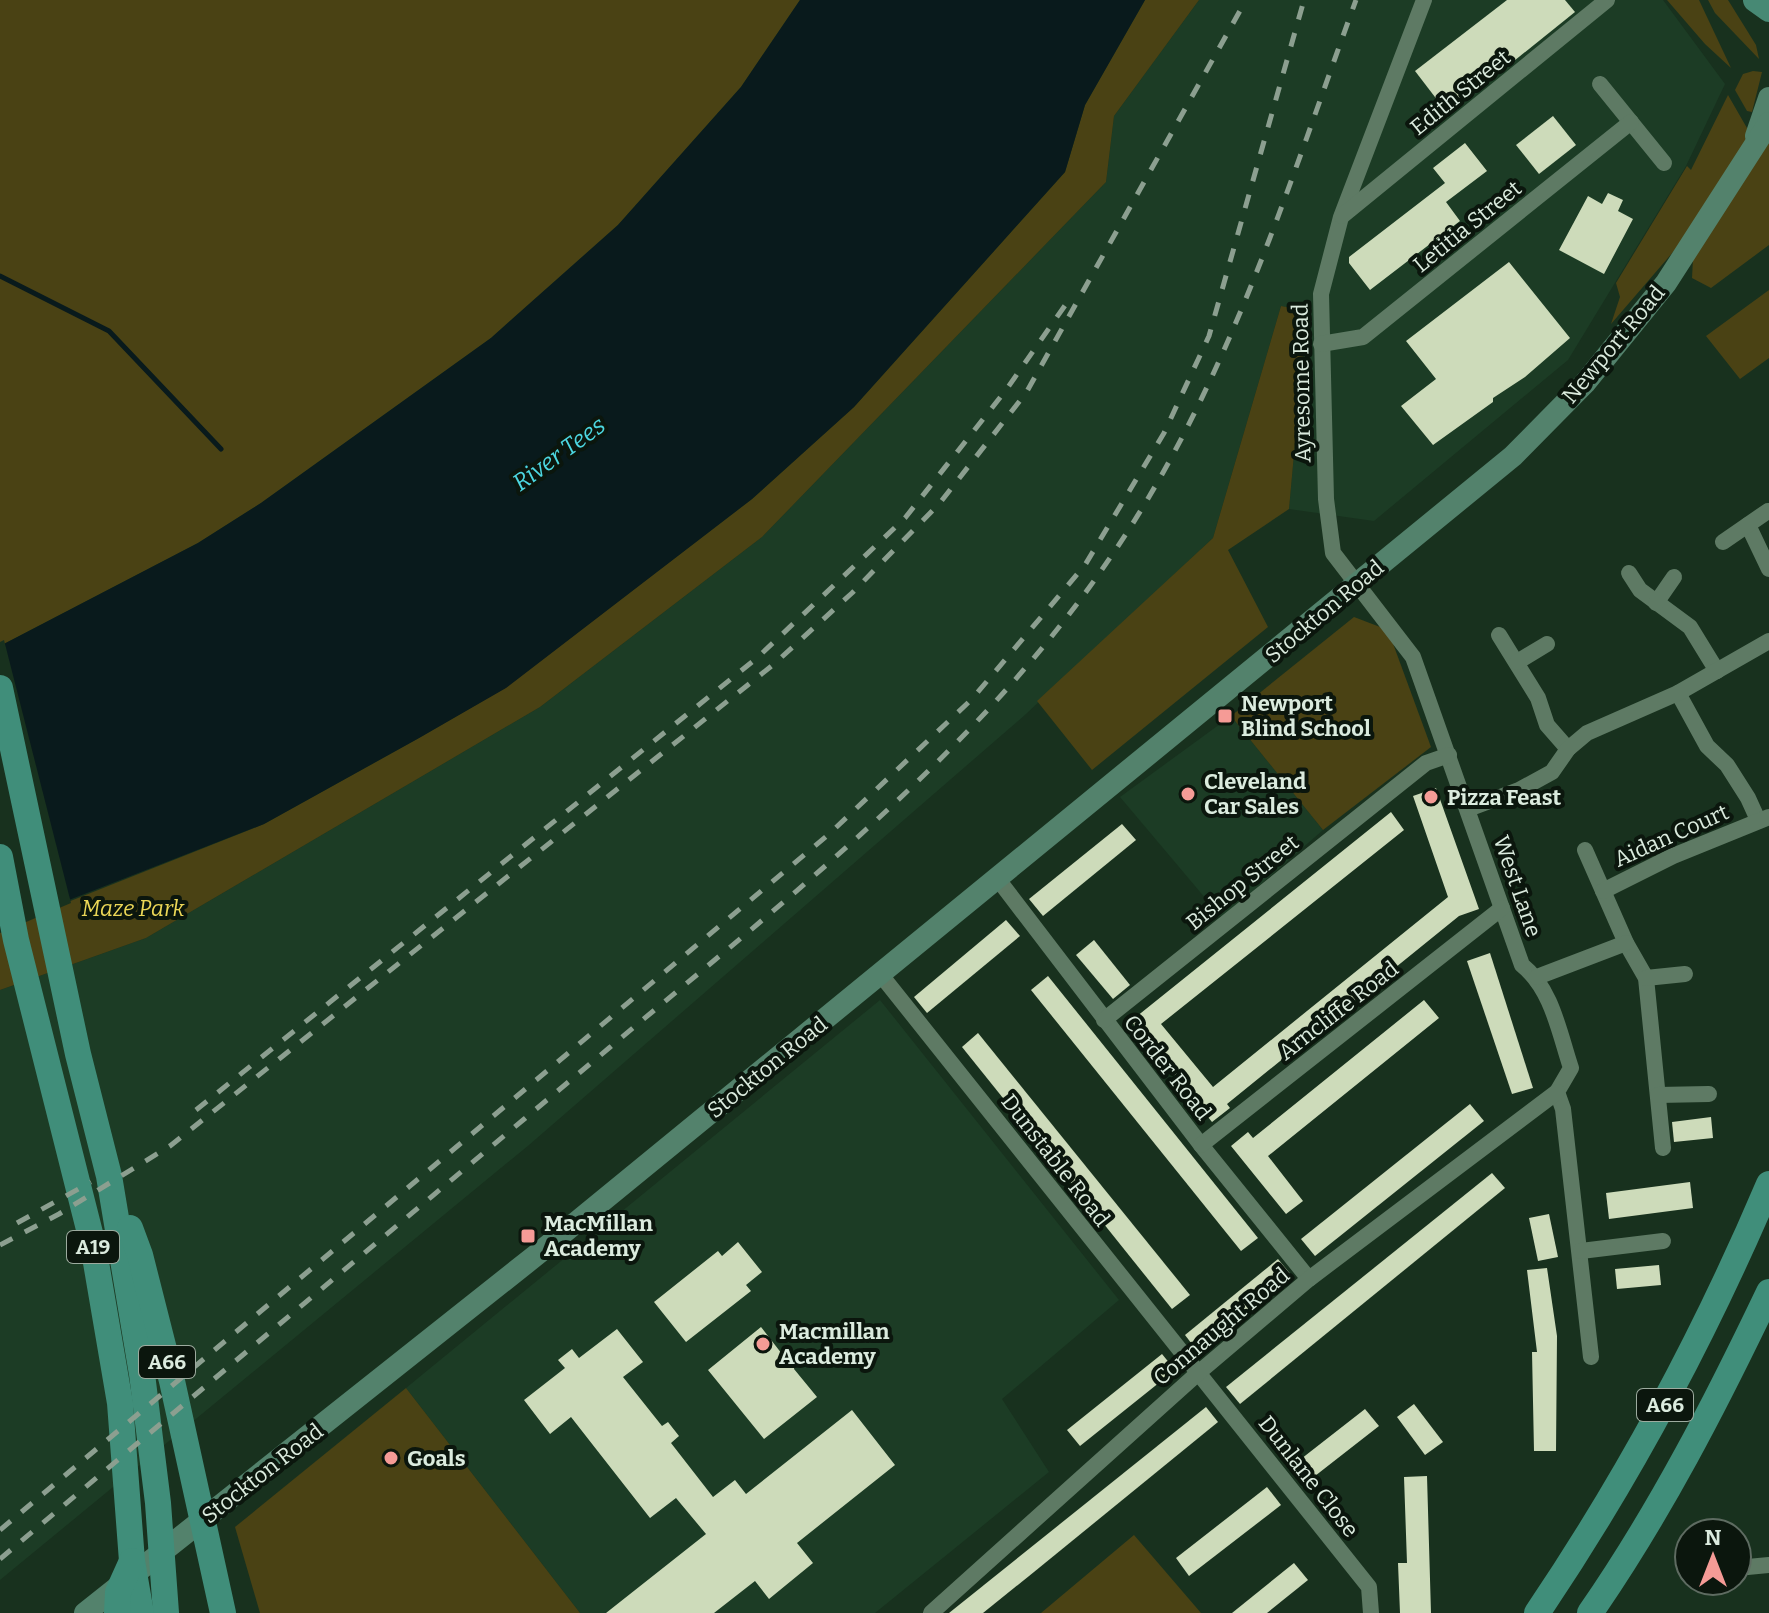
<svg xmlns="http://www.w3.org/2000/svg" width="1769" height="1613" viewBox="0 0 1769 1613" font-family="Bitter,serif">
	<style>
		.built { fill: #1c3c25 }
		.green { fill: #4a4214 }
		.water { fill: #091a1c }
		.pier { fill: #18311e }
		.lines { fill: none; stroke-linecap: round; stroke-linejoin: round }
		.stream { stroke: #091a1c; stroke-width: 5 }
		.building { fill: #cddbba }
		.minor { stroke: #5e7a64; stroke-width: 16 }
		.secondary { stroke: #53826c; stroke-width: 22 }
		.primary { stroke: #478974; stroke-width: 24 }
		.trunk { stroke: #408e7a; stroke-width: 26 }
		.rail { stroke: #8c9f90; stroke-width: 5; stroke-dasharray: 14 14; stroke-linecap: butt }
		.poi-dot { fill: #f59b96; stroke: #0b160d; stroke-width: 3 }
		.labels { text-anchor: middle; stroke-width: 8; stroke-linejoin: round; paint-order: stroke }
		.shield { fill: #0b160d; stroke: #9dab9f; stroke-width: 2 }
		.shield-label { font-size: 20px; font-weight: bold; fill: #dbebde }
		.street-label { font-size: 22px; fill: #dbebde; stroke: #0b160d }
		.poi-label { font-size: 22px; font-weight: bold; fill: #dbebde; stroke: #0b160d; text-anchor: start }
		.park-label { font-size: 22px; font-style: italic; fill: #ecd757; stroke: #0b160d }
		.water-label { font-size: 24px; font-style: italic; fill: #4cd7e1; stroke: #0b160d }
	</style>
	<rect width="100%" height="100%" fill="#18311e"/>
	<g class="built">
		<path d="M1199 0H1663L1725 84 1686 166 1568 360 1374 521 1289 509 1307 312 1281 306 1213 538 1026 714 529 1145 0 1580V990L146 938 540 707 762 537 1106 182 1114 116Z"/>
		<path d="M1231 716 1323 830 1222 918 1120 797Z"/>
		<path d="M880 1000 1119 1300 1002 1399 1049 1472 875 1613H580L406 1388Z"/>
	</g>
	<g class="green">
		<path d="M0 0H800L741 87 618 225 491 338 261 503 198 543 0 646Z"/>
		<path d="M1145 0H1199L1114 116 1106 182 762 537 540 707 146 938 0 990V929L264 824 419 738 505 688 752 499 854 407 1065 172 1085 105Z"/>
		<path d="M1667 0H1699L1731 68 1705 44Z"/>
		<path d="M1708 0H1728L1756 45 1759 59 1715 13Z"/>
		<path d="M1753 71 1762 72 1752 112 1747 111 1735 90 1743 74Z"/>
		<path d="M1728 95 1751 135 1692 230 1611 324 1620 297 1616 283 1687 166 1691 170Z"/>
		<path d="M1769 138V245L1711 288 1692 278 1693 259Z"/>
		<path d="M1769 290V358L1740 379 1706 336Z"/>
		<path d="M1281 306 1307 311 1289 509 1228 550 1268 627 1092 770 1037 701 1213 538Z"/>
		<path d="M1354 617 1388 630 1431 747 1323 830 1231 716Z"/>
		<path d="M406 1388 580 1613H260L235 1527Z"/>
		<path d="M1134 1535 1201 1613H1041Z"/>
	</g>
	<path class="water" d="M800 0H1145L1085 105 1065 172 854 407 752 499 506 688 419 738 264 824 10 923 0 646 198 543 261 503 491 338 618 225 741 87Z"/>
	<path class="pier" d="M4 640 71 903 0 933V642Z"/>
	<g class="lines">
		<path class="stream" d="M0 276 109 331 221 449"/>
	</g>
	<g class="building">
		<path d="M1507 0H1565L1575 12 1448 114 1415 71Z"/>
		<path d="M1553 116 1576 145 1539 174 1516 145Z"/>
		<path d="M1465 143 1487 171 1446 202 1460 221 1370 290 1349 263V257L1445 183 1433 168Z"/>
		<path d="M1608 193 1623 200 1618 211 1633 219 1604 274 1559 250 1588 196 1602 204Z"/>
		<path d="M1509 262 1570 338 1525 377 1493 398V402L1433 445 1401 406 1436 379 1406 341Z"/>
		<path d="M1436 788 1479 909 1459 916 1227 1104 1230 1108 1212 1122 1131 1021 1391 812 1404 830 1161 1024 1213 1087 1448 897 1413 796Z"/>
		<path d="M1122 824 1136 840 1043 916 1029 899Z"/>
		<path d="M1006 920 1020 936 927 1013 914 997Z"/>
		<path d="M1094 940 1130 985 1113 999 1076 955Z"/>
		<path d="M1490 953 1533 1088 1512 1094 1467 961Z"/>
		<path d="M1048 976 1258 1238 1241 1251 1031 990Z"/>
		<path d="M1424 1000 1439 1018 1268 1156 1303 1201 1286 1214 1231 1146 1248 1132 1253 1138Z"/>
		<path d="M978 1033 1190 1295 1172 1309 962 1047Z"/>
		<path d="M1470 1104 1484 1121 1315 1256 1301 1239Z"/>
		<path d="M1711 1117 1713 1138 1674 1142 1672 1122Z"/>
		<path d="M1492 1173 1505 1188 1240 1404 1226 1387Z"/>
		<path d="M1690 1182 1693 1208 1609 1219 1606 1193Z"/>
		<path d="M1549 1214 1558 1257 1538 1261 1529 1218Z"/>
		<path d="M738 1242 762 1272 746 1285 751 1291 686 1342 654 1302 718 1251 722 1256Z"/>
		<path d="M1278 1259 1292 1276 1198 1352 1185 1335Z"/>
		<path d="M1659 1265 1661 1285 1617 1289 1615 1269Z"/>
		<path d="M1547 1268 1557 1336 1556 1451H1534L1532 1352H1537L1527 1270Z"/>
		<path d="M761 1327 782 1354 796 1356 794 1369 817 1397 764 1439 708 1370Z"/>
		<path d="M617 1329 643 1362 623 1377 662 1426 668 1422 679 1436 671 1443 713 1497 735 1480 746 1494 852 1410 895 1465 797 1543 813 1563 769 1599 755 1581 714 1613H606L706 1534 676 1498 650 1518 571 1417 550 1434 524 1400 565 1368 558 1360 572 1349 579 1358Z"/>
		<path d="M1162 1354 1175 1370 1080 1446 1067 1430Z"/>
		<path d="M1414 1404 1443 1442 1425 1455 1397 1417Z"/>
		<path d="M1206 1407 1218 1422 1034 1572 983 1613H949Z"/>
		<path d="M1365 1409 1379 1426 1306 1483 1292 1466Z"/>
		<path d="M1427 1476 1431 1613H1400L1398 1563H1407L1404 1477Z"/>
		<path d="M1267 1487 1281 1505 1189 1576 1176 1558Z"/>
		<path d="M1294 1563 1308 1580 1267 1613H1232Z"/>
	</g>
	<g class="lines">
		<g class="minor">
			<path d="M1424 0 1341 217 1321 294 1326 499 1333 553 1413 657 1522 965C1552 989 1559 1032 1571 1068L1557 1092 1563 1109 1591 1357"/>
			<path d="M1600 84 1664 163"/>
			<path d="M1342 216 1607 0"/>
			<path d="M1321 344 1363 337 1631 122"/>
			<path d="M1748 525 1769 569"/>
			<path d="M1723 542 1768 511"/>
			<path d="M1629 573 1640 590 1690 627 1717 671"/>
			<path d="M1656 603 1674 577"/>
			<path d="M1499 635 1538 698 1547 725 1568 749"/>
			<path d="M1517 662 1547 644"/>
			<path d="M1678 693 1707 746 1727 765 1748 798 1758 820"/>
			<path d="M1468 809 1519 790 1552 772 1568 749 1587 733 1678 693 1769 641"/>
			<path d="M1585 850 1626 943 1646 978 1663 1148"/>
			<path d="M997 878 1201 1145 1309 1279"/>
			<path d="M1603 891 1673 856 1769 817"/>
			<path d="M881 975 1369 1587 1371 1613"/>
			<path d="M1537 977 1626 943"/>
			<path d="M1646 978 1685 974"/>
			<path d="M1104 1020 1426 763 1449 755"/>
			<path d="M1658 1095 1709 1094"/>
			<path d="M1201 1145 1502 908"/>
			<path d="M1581 1251 1663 1241"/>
			<path d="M1737 1568 1769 1565"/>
			<path d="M931 1613 1197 1374 1309 1279 1557 1092"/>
		</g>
		<g class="secondary">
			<path d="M1756 136 1769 98"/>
			<path d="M85 1613 540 1252 1513 456 1585 383 1666 283 1769 123"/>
		</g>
		<path class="primary" d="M1755 0 1769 10"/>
		<g class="trunk">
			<path d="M0 688 78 1054 109 1176 142 1374 158 1503 166 1613"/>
			<path d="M0 857 16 940 93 1245 120 1403 132 1561 141 1613"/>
			<path d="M130 1228 140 1255 172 1381 223 1613"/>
			<path d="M117 1613 118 1592 132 1561"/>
			<path d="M1537 1613C1629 1477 1705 1335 1769 1184"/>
			<path d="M1590 1613C1660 1512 1716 1403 1769 1292"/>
		</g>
		<g class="rail">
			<path d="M196 1110 757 658 905 518 1006 390 1066 304"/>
			<path d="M17 1223 91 1182"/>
			<path d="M0 1245 59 1214 170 1146 774 664 852 593 939 504 1026 393 1246 0"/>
			<path d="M0 1530 828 835 972 699 1085 565 1164 433 1209 336 1304 0"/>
			<path d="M0 1559C203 1388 406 1218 609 1048 790 896 981 750 1114 552 1228 384 1287 189 1356 0"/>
		</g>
	</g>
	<g class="poi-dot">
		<rect x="1217" y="708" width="16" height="16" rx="4"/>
		<circle cx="1188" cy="794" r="8"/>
		<circle cx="1431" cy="797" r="8"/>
		<rect x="520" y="1228" width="16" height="16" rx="4"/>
		<circle cx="763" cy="1344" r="8"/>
		<circle cx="391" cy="1458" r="8"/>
	</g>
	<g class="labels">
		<g class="shield">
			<rect x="67" y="1231" width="52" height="32" rx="6"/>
			<rect x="139" y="1346" width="56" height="32" rx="6"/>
			<rect x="1637" y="1389" width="56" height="32" rx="6"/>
		</g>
		<g class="shield-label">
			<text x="93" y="1254">A19</text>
			<text x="167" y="1369">A66</text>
			<text x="1665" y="1412">A66</text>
		</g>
		<g class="street-label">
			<text transform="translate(1460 92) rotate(-39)" y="8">Edith Street</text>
			<text transform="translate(1467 226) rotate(-39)" y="8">Letitia Street</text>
			<text transform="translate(1613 344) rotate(-50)" y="8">Newport Road</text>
			<text transform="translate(1301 383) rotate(-91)" y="8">Ayresome Road</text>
			<text transform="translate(1324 611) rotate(-40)" y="8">Stockton Road</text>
			<text transform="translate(1671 835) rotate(-24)" y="8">Aidan Court</text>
			<text transform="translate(1242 882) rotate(-39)" y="8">Bishop Street</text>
			<text transform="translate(1518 886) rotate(71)" y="8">West Lane</text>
			<text transform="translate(1338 1010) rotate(-38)" y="8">Arncliffe Road</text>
			<text transform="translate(767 1067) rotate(-39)" y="8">Stockton Road</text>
			<text transform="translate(1168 1067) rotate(52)" y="8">Corder Road</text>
			<text transform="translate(1056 1160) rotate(52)" y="8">Dunstable Road</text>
			<text transform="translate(1221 1326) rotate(-40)" y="8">Connaught Road</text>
			<text transform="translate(262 1473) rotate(-38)" y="8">Stockton Road</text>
			<text transform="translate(1309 1476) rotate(52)" y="8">Dunlane Close</text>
		</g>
		<g class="poi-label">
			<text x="1241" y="711">Newport<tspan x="1241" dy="25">Blind School</tspan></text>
			<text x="1204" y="789">Cleveland<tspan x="1204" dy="25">Car Sales</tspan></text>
			<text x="1447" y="805">Pizza Feast</text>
			<text x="544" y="1231">MacMillan<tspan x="544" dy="25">Academy</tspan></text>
			<text x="779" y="1339">Macmillan<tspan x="779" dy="25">Academy</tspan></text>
			<text x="407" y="1466">Goals</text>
		</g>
		<g class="park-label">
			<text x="133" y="916">Maze Park</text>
		</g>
		<g class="water-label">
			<text transform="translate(559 454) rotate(-36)" y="8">River Tees</text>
		</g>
	</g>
	<g transform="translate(1713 1557)"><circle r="38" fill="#0b160d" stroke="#5e6b61" stroke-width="2"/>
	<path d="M0-6L14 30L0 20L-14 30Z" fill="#f59b96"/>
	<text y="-12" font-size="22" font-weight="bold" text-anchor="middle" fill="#dbebde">N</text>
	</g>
</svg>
